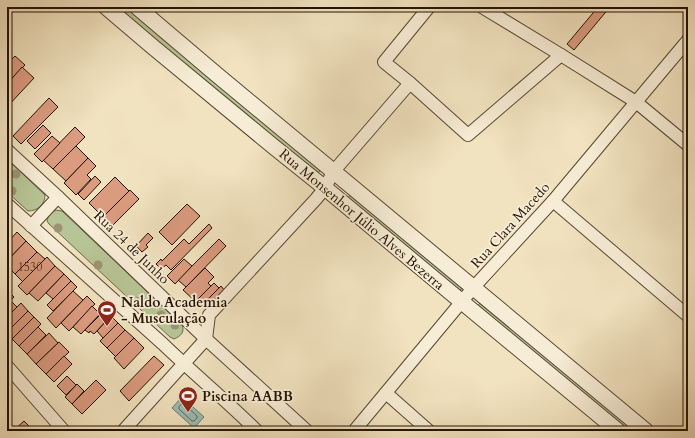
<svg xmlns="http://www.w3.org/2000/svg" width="695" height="438" viewBox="0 0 695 438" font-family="Cardo,serif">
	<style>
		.green { fill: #b7c495; stroke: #6c6b4b }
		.water { fill: #9bbeb5; stroke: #6b796d }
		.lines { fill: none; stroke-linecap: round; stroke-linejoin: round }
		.shore { stroke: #5e685b; stroke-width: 1 }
		.building { fill: #db9b7f; stroke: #221201 }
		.minor-casing { stroke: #564631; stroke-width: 14 }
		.tertiary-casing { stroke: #564631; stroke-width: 17 }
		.minor { stroke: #f7edd6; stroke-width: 12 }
		.tertiary { stroke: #f7edd6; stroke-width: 15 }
		.tree { fill: #9c9274 }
		.labels { text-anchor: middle; stroke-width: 3.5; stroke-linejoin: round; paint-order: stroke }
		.number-label { font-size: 12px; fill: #503420 }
		.street-label { font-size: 14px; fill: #221201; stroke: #f7edd6 }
		.poi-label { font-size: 14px; font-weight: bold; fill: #221201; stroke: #f7edd6; text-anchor: start }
	</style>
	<rect width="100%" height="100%" fill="#f2e3c0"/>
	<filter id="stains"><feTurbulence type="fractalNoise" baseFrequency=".005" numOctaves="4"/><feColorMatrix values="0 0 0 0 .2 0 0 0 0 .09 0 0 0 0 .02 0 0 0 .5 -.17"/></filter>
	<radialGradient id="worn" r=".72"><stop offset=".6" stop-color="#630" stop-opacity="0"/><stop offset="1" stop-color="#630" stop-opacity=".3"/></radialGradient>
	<g class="green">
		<path d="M115 7H129L319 166 321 168 320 171 317 173Z"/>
		<path d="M7 159 45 195C45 204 38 211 28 211L7 192Z"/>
		<path d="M350 195 463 288 458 291 348 198Z"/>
		<path d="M56 210 62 211 182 325C185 332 181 336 174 339L170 337 49 224 47 221C48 216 51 213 56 210Z"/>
		<path d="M481 302 639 431H625L478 310C477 306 478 305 481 302Z"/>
	</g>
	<path class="water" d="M182 397 204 417 194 428 172 408Z"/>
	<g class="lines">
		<path class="shore" d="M182 404H184L197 416V418L194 421H192L179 409V407Z"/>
	</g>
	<g class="building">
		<path d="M598 7H610L574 50 567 44Z"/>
		<path d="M15 56 25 65 7 84V64Z"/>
		<path d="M22 67 34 78 7 107V84Z"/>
		<path d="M49 98 58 107 21 144 13 136Z"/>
		<path d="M43 125 51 133 35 149 27 141Z"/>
		<path d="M75 127 85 137 53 169 43 160Z"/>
		<path d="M52 136 60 143 42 162 34 154Z"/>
		<path d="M76 146 88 158 66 181 53 169Z"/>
		<path d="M88 158 96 166 87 175 91 179 76 195 64 183Z"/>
		<path d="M95 176 101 182 84 200 78 194Z"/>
		<path d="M115 177 129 191 103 217 89 203Z"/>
		<path d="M130 190 139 199 112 226 103 217Z"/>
		<path d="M187 204 200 216 172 245 159 232Z"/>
		<path d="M209 224 212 228 171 270 166 265 161 269 156 264 161 259 162 261 184 239 189 244Z"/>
		<path d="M17 232 26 241 7 261V243Z"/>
		<path d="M148 233 153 238 146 245 148 247 142 252 136 246Z"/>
		<path d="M219 239 226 246 186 287 178 280Z"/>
		<path d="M26 241 37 252 15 274 7 266V261Z"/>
		<path d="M37 252 45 259 23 282 15 274Z"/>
		<path d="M47 257 55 266 27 295 18 286Z"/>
		<path d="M184 259 192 266 175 284 167 276Z"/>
		<path d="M55 266 64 274 38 301 29 293Z"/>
		<path d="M205 268 214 277 208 283 211 286 196 302 183 290Z"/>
		<path d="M64 274 71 281 53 299 46 293Z"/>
		<path d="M71 281 77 287 53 311 47 305Z"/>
		<path d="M214 283 219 288 202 305 197 300Z"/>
		<path d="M221 286 225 291 207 309 202 305Z"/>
		<path d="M7 290 14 297 7 304Z"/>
		<path d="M73 291 83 300 56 328 47 318Z"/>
		<path d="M87 296 95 304 69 331 61 323Z"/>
		<path d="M10 300 17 307 7 317V304Z"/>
		<path d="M21 303 28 311 7 332V317Z"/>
		<path d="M92 306 100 314 81 334 73 327Z"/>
		<path d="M105 310 111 316 94 334 90 331 89 333 85 330Z"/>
		<path d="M28 311 34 317 12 339 7 334V332Z"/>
		<path d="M111 316 118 323 103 338 97 331Z"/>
		<path d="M34 317 41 324 19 346 12 339Z"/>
		<path d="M118 323 125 330 107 348 100 341Z"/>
		<path d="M38 327 46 335 27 354 19 346Z"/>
		<path d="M125 330 134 338 116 357 107 348Z"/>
		<path d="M49 333 58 343 36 364 27 354Z"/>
		<path d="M134 338 144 348 124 369 114 358Z"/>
		<path d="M59 342 69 352 46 374 36 364Z"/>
		<path d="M64 356 72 364 54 382 46 374Z"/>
		<path d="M154 356 164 365 129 401 120 391Z"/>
		<path d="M67 376 76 385 66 395 57 386Z"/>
		<path d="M96 380 106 390 82 414 72 404Z"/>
		<path d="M77 384 84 391 72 404 65 397Z"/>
		<path d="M24 421 32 429 30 431H13Z"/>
	</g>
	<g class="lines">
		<defs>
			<g id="minor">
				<path d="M429 7 384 62 410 83 468 135 561 55"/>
				<path d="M482 7 561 55 636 102 688 145"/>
				<path d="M7 150 58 197 206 339 307 431"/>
				<path d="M553 201 688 316"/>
				<path d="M7 204 163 344C194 374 227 401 257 431"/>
				<path d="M31 226 58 197"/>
				<path d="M7 366 64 431"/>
				<path d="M386 393 429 431"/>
				<path d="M123 431 206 339 209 315 316 199 325 188 333 172 410 83"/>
				<path d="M354 431 473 288 553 201 688 40"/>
			</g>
			<g id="tertiary">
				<path d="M106 7 153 47 274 147 325 188 462 302 618 431"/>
				<path d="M137 7 216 74 646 431"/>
			</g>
		</defs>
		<use href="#minor" class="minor-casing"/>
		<use href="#tertiary" class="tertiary-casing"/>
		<use href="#minor" class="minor"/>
		<use href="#tertiary" class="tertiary"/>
	</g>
	<g class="tree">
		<circle cx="16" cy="174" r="4.5"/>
		<circle cx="12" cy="191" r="4.5"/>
		<circle cx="58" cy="228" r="4.5"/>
		<circle cx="98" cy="265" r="4.5"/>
		<circle cx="139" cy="301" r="4.5"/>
		<circle cx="161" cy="315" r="4.5"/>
		<circle cx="175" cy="325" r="4.5"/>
	</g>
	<defs>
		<symbol id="stadium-pin" viewBox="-11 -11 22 30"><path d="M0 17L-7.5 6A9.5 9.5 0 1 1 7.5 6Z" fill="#8f2418" stroke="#f7edd6"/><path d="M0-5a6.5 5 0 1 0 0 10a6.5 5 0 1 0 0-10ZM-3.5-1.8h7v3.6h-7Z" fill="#fff"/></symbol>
	</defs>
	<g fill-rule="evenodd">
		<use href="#stadium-pin" x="96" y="299" width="22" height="30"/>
		<use href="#stadium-pin" x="177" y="385" width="22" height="30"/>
	</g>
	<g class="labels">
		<g class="number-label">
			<text x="30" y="271">1530</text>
		</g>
		<g class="street-label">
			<text transform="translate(362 219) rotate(40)" y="5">Rua Monsenhor Júlio Alves Bezerra</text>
			<text transform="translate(510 225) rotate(-48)" y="5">Rua Clara Macedo</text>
			<text transform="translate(132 247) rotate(44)" y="5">Rua 24 de Junho</text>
		</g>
		<g class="poi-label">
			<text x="121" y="307">Naldo Academia<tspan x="121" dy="16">- Musculação</tspan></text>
			<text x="202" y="401">Piscina AABB</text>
		</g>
	</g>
	<rect width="695" height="438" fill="none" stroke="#f2e3c0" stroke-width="24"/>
	<rect x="8" y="8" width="679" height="422" fill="none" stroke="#221201" stroke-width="2"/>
	<rect x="12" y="12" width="671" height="414" fill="none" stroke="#221201"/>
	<rect width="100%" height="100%" filter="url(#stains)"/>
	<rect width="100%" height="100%" fill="url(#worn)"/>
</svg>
